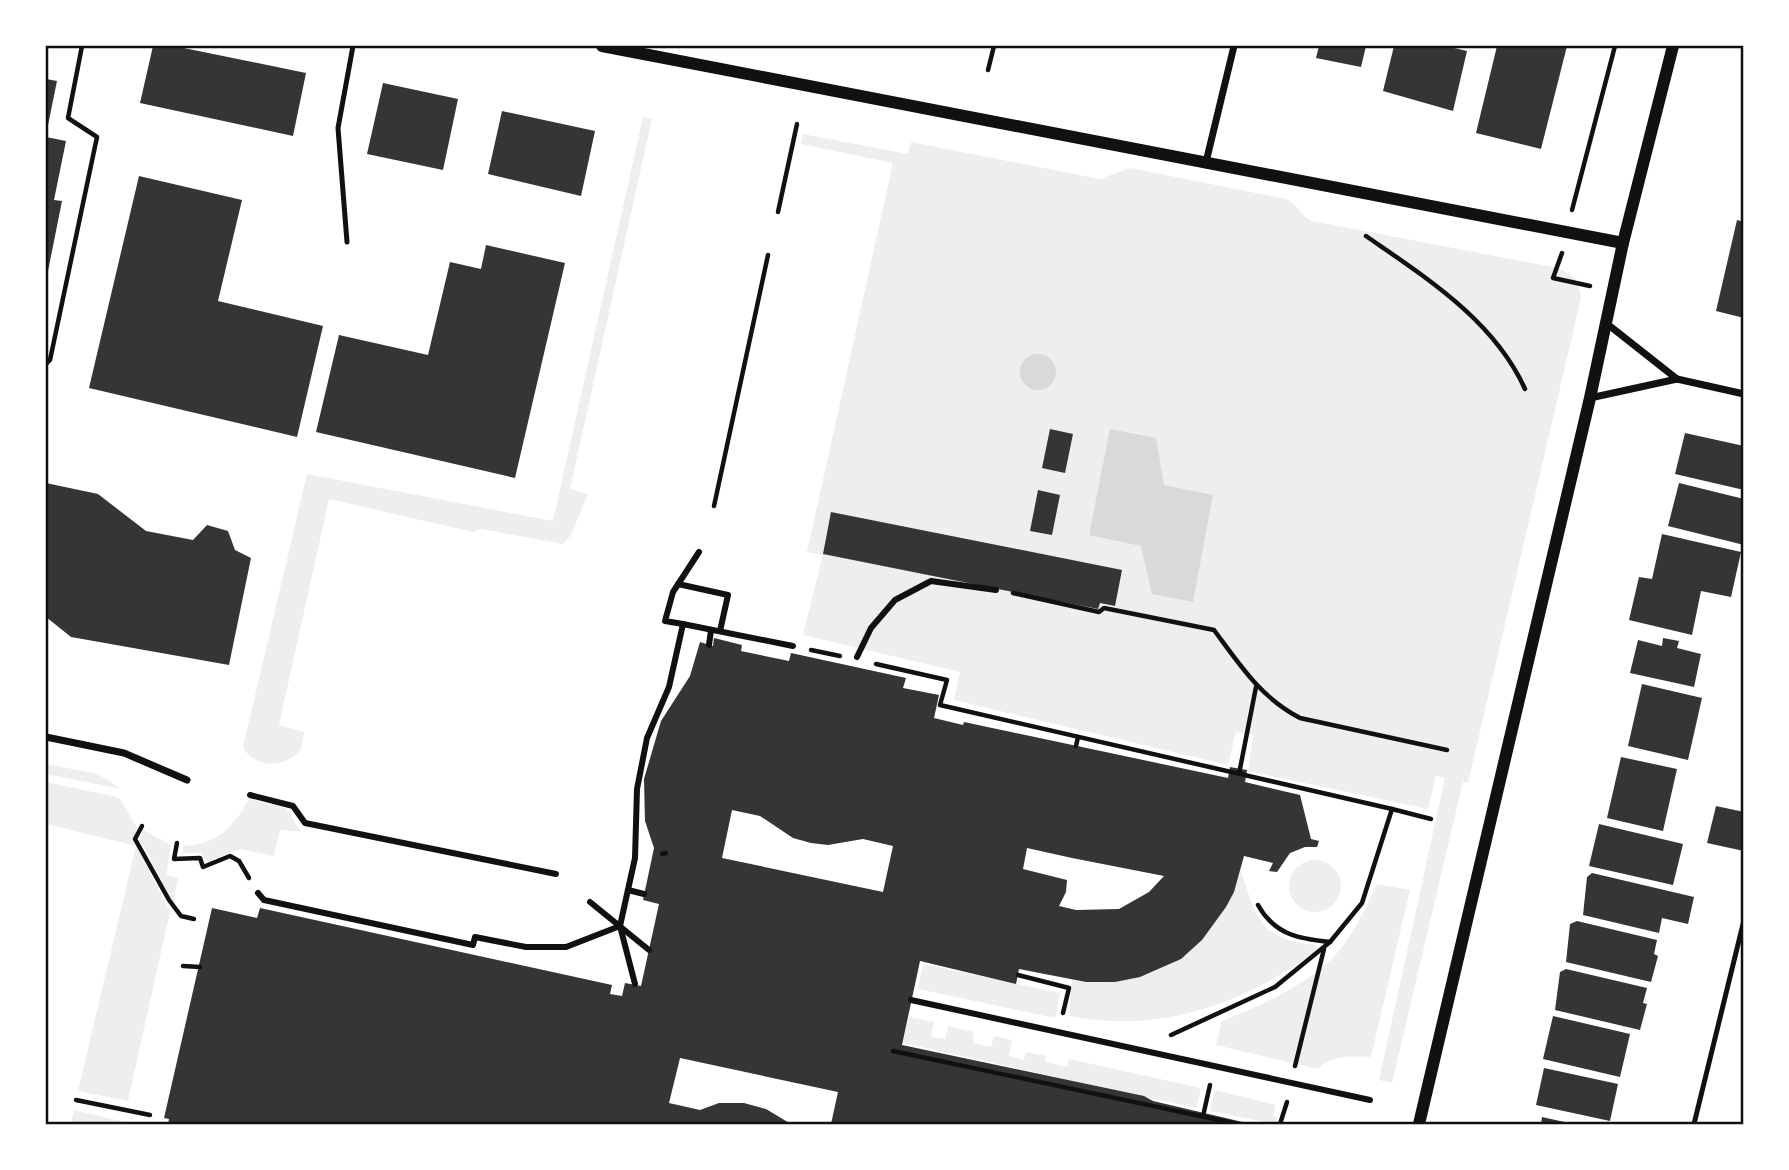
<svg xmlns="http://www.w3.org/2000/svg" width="1789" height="1170" viewBox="0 0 1789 1170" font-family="Overpass,sans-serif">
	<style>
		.green { fill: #eee }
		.water { fill: #d9d9d9 }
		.building { fill: #353535; fill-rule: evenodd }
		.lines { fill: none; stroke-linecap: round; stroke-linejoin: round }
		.path { stroke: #111; stroke-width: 4.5 }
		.service { stroke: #111; stroke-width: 5 }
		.pedestrian { stroke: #111; stroke-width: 6 }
		.minor { stroke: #111; stroke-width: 7 }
		.tertiary { stroke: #111; stroke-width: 12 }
		.neatline { fill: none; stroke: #111; stroke-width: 2.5 }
	</style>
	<rect width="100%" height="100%" fill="#fff"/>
	<g class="green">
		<path d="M643 117 652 119 570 489 588 494 571 535 563 544 481 529 473 532 329 499 279 725 304 732 301 749C286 769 254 769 243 747L307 474 553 521Z"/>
		<path d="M803 134 908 154 911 142 1100 179 1130 168 1286 199C1297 203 1300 216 1312 221L1558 268 1577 279 1581 298 1468 783 1463 782 1392 1083 1379 1080 1445 778 1436 776 1428 809 1248 771 1253 735 1236 732 1228 765 954 700 960 672 803 635 823 555 807 552 893 163 801 144Z"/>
		<path d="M46 764 98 774 121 789 46 774Z"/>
		<path d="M46 782 117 797 121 800 137 828 133 839 170 912 128 1101 78 1091 136 846 46 824Z"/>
		<path d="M249 799 286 808 301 832 280 830 274 856 240 849 206 862 201 852 183 854V846C216 845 234 827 249 799Z"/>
		<path d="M143 830 171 845 166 875 178 878 173 904 140 838Z"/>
		<circle cx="1315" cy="886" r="26"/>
		<path d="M1241 871C1256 917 1259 939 1314 945L1317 948 1313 953C1242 1005 1157 1034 1069 1016L1072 980C1151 994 1217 945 1241 871Z"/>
		<path d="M1377 884 1410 890 1371 1057C1355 1056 1330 1055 1318 1069L1216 1045 1222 1021C1259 1007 1313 982 1339 951 1355 931 1366 907 1377 884Z"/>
		<path d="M923 964 1060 993 1055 1018 918 989Z"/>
		<path d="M909 1017 934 1022 931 1037 945 1039 948 1026 974 1032 973 1043 991 1047 994 1036 1012 1040 1009 1056 1024 1060 1026 1052 1046 1056 1045 1062 1067 1067 1069 1059 1201 1088 1196 1108 903 1043Z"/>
		<path d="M1215 1090 1276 1105 1273 1116 1277 1117 1276 1124 1210 1111Z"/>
		<path d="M74 1110 129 1123 128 1124H71Z"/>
	</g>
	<g class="water">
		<circle cx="1038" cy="372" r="18"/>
		<path d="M1110 429 1156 438 1164 485 1213 495 1193 602 1152 594 1141 546 1089 535Z"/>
	</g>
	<g class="building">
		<path d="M153 46H174L306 73 293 136 140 103Z"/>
		<path d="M1319 46H1366L1361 67 1316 58Z"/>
		<path d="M1394 46H1446L1467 51 1453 111 1383 91Z"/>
		<path d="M1497 46H1567L1541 149 1476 133Z"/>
		<path d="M46 79 57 81 47 130H46Z"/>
		<path d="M383 83 458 99 443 170 367 154Z"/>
		<path d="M502 111 595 131 581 196 488 174Z"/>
		<path d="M46 137 66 141 54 200 62 201 47 276Z"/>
		<path d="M139 176 242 200 218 301 323 326 297 437 89 388Z"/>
		<path d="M1737 220 1744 222V318L1716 311Z"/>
		<path d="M486 245 565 263 515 478 316 432 339 335 428 355 450 262 481 269Z"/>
		<path d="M1050 429 1073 434 1065 473 1042 468Z"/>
		<path d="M1685 433 1744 446V490L1675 474Z"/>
		<path d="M46 483 98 494 146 531 193 540 207 525 228 531 235 550 251 558 229 665 71 637 46 617Z"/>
		<path d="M1679 483 1744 499V545L1668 526Z"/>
		<path d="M1038 490 1060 495 1052 535 1030 531Z"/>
		<path d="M831 512 1122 570 1115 606 1100 603 1098 609 823 554Z"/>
		<path d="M1662 534 1741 552 1731 597 1701 591 1692 635 1629 620 1639 577 1652 579Z"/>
		<path d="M714 638 742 645 741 651 789 661 791 653 906 678 903 688 939 695 934 718 963 725 964 722 1228 778 1230 767 1247 770 1245 782 1300 795 1311 839 1319 841 1317 847H1305L1290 853 1277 872 1269 871 1273 863 1244 856 1234 892 1226 907 1202 940 1181 959 1140 977 1115 982H1086L1019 969 1016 984 920 961 902 1045 1144 1096 1153 1101 1251 1124H831L838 1092 680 1058 669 1103 700 1110 719 1103H744L766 1109 791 1124H168L169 1119 164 1118 212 908 257 918 260 908 612 985 610 994 622 996 625 983 641 986 659 904 643 900 654 848 645 821 644 779 661 721 690 676 700 642 713 646ZM732 810 760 816 793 838 811 843 828 845 863 839 893 846 883 892 722 858ZM1027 848 1072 858 1164 876 1149 892 1119 909 1076 910 1059 906 1066 892 1067 880 1023 869Z"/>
		<path d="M1663 638 1679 641 1677 648 1701 654 1694 687 1630 673 1638 640 1662 646Z"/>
		<path d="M1642 684 1702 698 1688 760 1628 746Z"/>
		<path d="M1621 757 1677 769 1663 831 1607 818Z"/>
		<path d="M1716 806 1744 812V851L1707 843Z"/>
		<path d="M1599 824 1683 844 1673 885 1589 866Z"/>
		<path d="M1592 873 1694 897 1688 924 1662 918 1659 933 1583 915 1587 877Z"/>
		<path d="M1577 921 1657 940 1654 954 1658 956 1651 982 1566 962 1570 924Z"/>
		<path d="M1566 969 1647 988 1643 1003 1647 1004 1640 1030 1555 1010 1560 972Z"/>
		<path d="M1553 1016 1630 1034 1620 1077 1543 1059Z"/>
		<path d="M1544 1068 1618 1084 1610 1121 1536 1105Z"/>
		<path d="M1542 1117 1569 1123V1124H1541Z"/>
	</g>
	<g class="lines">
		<g class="path">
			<path d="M988 70 994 46"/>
			<path d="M1572 210 1615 46"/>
			<path d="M778 212 797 124"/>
			<path d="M1366 236C1425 277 1494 320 1525 389"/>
			<path d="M1562 253 1553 278 1590 286"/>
			<path d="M46 364 50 360 97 137 68 118 82 46"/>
			<path d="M714 506 768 255"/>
			<path d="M1013 593 1099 612 1104 608 1214 630C1240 665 1260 697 1300 718L1447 750"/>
			<path d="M811 650 840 656"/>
			<path d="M876 664 947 680 940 705 1392 809 1362 903 1330 942 1275 987 1171 1035"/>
			<path d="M1076 746 1078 737"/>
			<path d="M1239 774 1256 687"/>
			<path d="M1392 809 1431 819"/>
			<path d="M142 826 135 839 169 900 181 916 194 919"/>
			<path d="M177 843 174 859 200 858 203 867 230 856 239 861 249 878"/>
			<path d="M662 854 666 853"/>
			<path d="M1258 905C1274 934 1298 939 1330 942"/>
			<path d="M183 966 200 967"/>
			<path d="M1018 975 1069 988 1063 1013"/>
			<path d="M893 1051 1238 1124"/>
			<path d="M1295 1066 1324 949"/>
			<path d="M76 1100 150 1115"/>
			<path d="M1203 1116 1210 1085"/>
			<path d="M1280 1124 1287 1102"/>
		</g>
		<g class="service">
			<path d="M347 242 338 128 353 46"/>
			<path d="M1694 1124 1744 920"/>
		</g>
		<g class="pedestrian">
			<path d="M678 584 728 595 720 631"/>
			<path d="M683 624 665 621 673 592 699 552"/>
			<path d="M709 645 711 630"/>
			<path d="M857 657 871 628 895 600 931 581 996 590"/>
			<path d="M250 795 293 806 305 823 556 874"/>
			<path d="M628 890 644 894"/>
			<path d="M258 893 264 900 473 945 475 937 526 947H566L620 926"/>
			<path d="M590 902 649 950"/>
			<path d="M635 984 620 926 635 858 637 789 647 738 669 687 683 624 793 646"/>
			<path d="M911 1000 1370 1100"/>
		</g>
		<g class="minor">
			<path d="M1206 162 1234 46"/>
			<path d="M1606 323 1677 379"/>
			<path d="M1590 398 1677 379 1744 394"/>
			<path d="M46 737 124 753 187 780"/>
		</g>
		<g class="tertiary">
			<path d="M602 46 1623 243"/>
			<path d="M1419 1124 1590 398 1623 243 1673 46"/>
		</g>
	</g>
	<rect width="1789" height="1170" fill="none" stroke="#ffffff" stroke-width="94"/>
	<rect x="47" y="47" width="1695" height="1076" class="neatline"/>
</svg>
